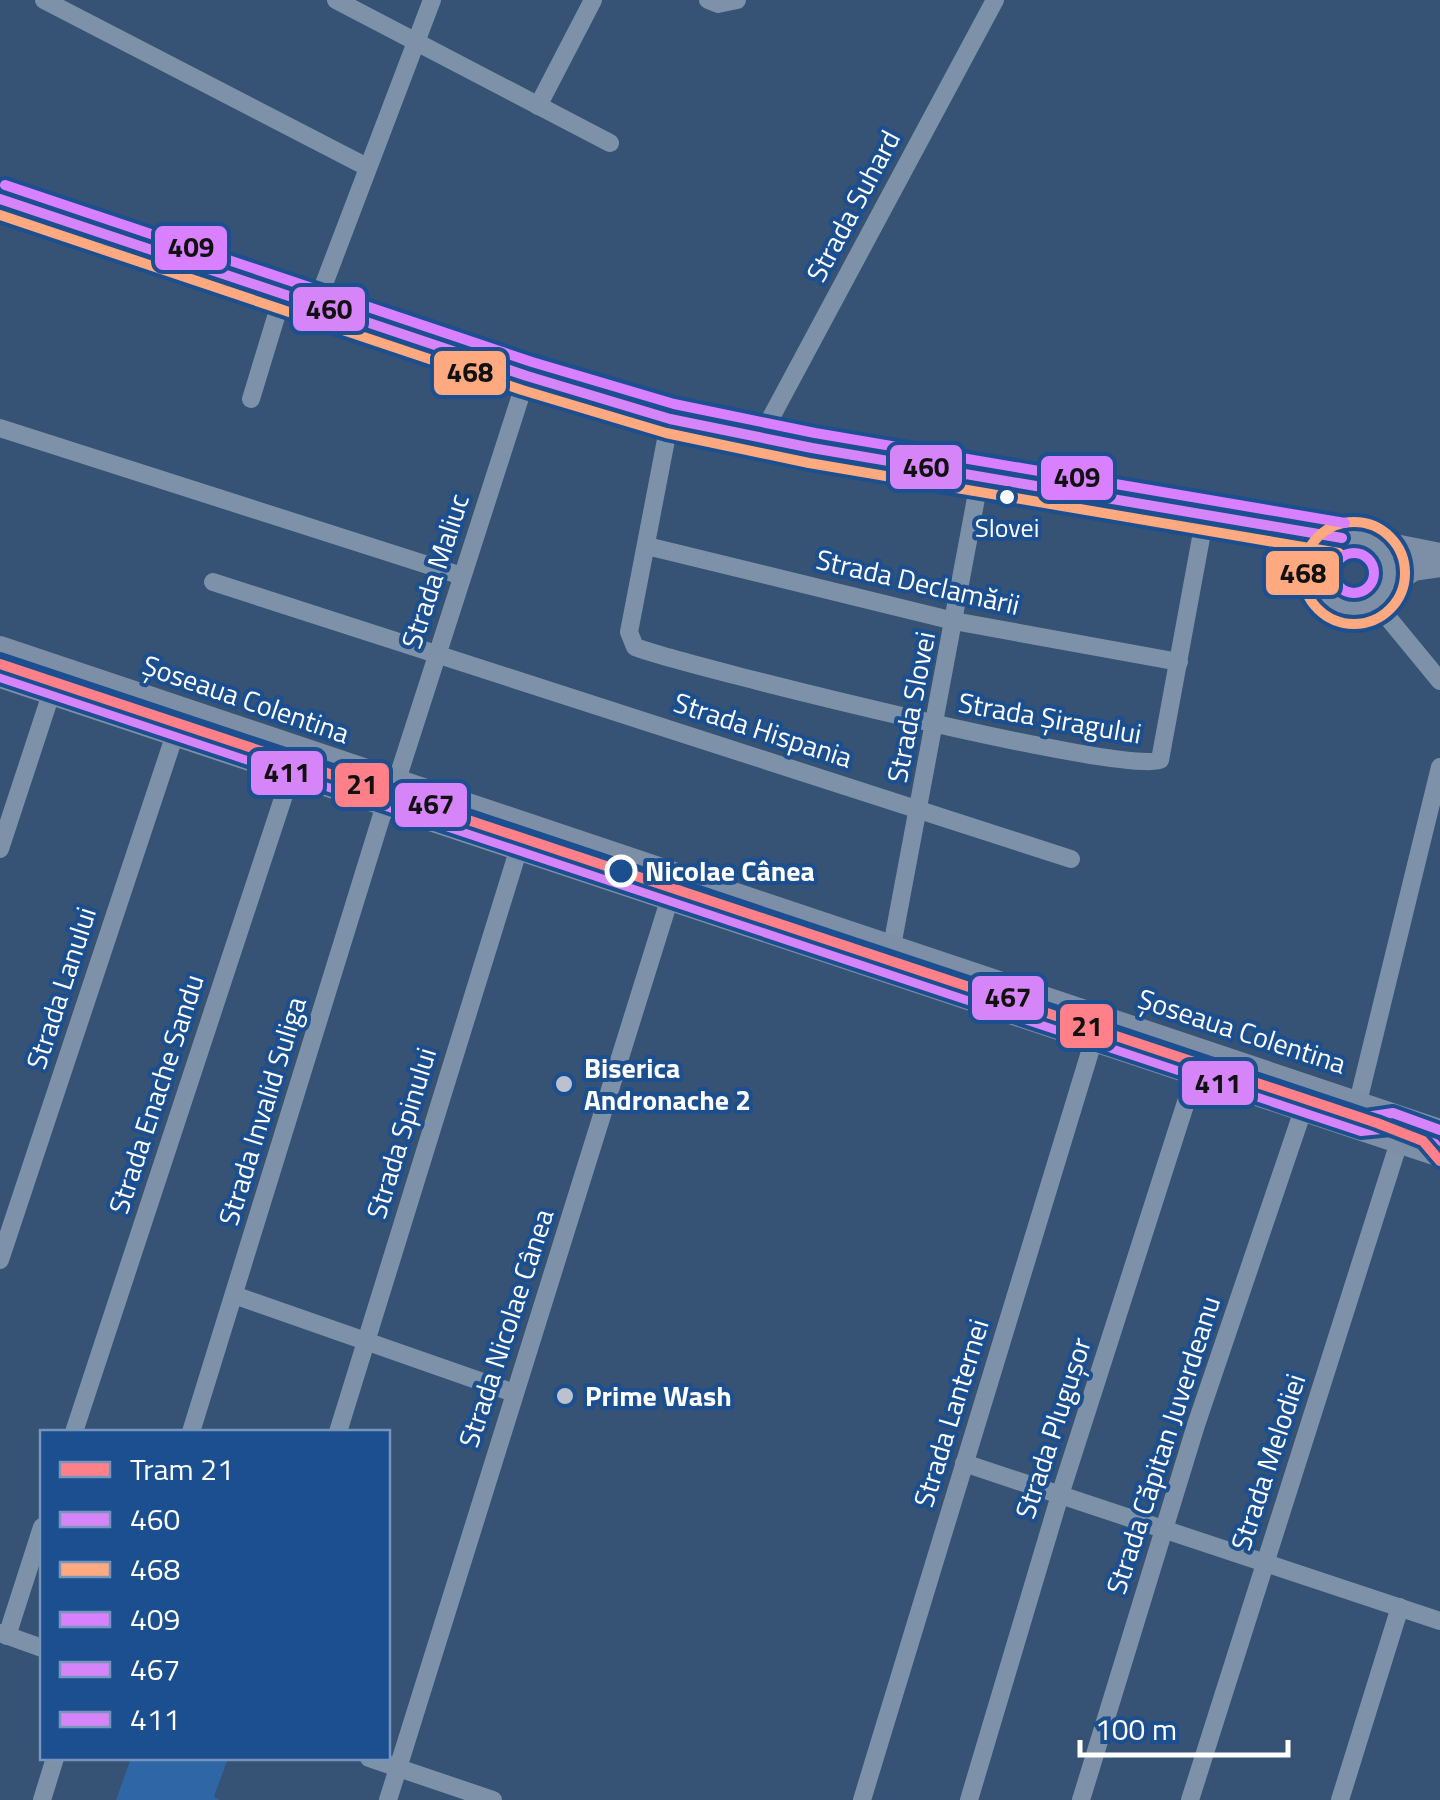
<svg xmlns="http://www.w3.org/2000/svg" width="1440" height="1800" viewBox="0 0 1440 1800" font-family="'Titillium Web',sans-serif">
	<style>
		.green { fill: #2f66a5 }
		.lines { fill: none; stroke-linecap: round; stroke-linejoin: round }
		.minor { stroke: #7d92a8; stroke-width: 18 }
		.major { stroke: #7d8ea7; stroke-width: 22 }
		.bus-1-casing { stroke: #1b4f8f; stroke-width: 18 }
		.bus-2-casing { stroke: #1b4f8f; stroke-width: 18 }
		.bus-3-casing { stroke: #1b4f8f; stroke-width: 18 }
		.bus-4-casing { stroke: #1b4f8f; stroke-width: 18 }
		.bus-5-casing { stroke: #1b4f8f; stroke-width: 18 }
		.bus-1 { stroke: #d685f9; stroke-width: 10 }
		.bus-2 { stroke: #ffa980; stroke-width: 10 }
		.bus-3 { stroke: #d880ff; stroke-width: 10 }
		.bus-4 { stroke: #d685f9; stroke-width: 10 }
		.bus-5 { stroke: #d685f9; stroke-width: 10 }
		.tram-1-casing { stroke: #1b4f8f; stroke-width: 18 }
		.tram-1 { stroke: #ff8089; stroke-width: 10 }
		.bus-dot { fill: #fff; stroke: #1b4f8f; stroke-width: 4 }
		.stop-dot { fill: #1b4f8f; stroke: #fff; stroke-width: 5 }
		.poi-dot { fill: #b9c2ce; stroke: #1b4f8f; stroke-width: 4 }
		.labels { text-anchor: middle; stroke-width: 8; stroke-linejoin: round; paint-order: stroke }
		.bus-label { font-size: 26px; fill: #fff; stroke: #1b4f8f }
		.street-label { font-size: 28px; fill: #fff; stroke: #1b4f8f }
		.stop-label { font-size: 28px; font-weight: bold; fill: #fff; stroke: #1b4f8f; text-anchor: start }
		.poi-label { font-size: 28px; font-weight: bold; fill: #fff; stroke: #1b4f8f; text-anchor: start }
		.line-badge { stroke: #1b4f8f; stroke-width: 4 }
		.pale-badge-label { font-size: 28px; text-anchor: middle; font-weight: bold; fill: #111 }
	</style>
	<rect width="100%" height="100%" fill="#365274"/>
	<path class="green" d="M131 1758H228L214 1797 220 1800H116Z"/>
	<g class="lines">
		<g class="minor">
			<path d="M44 0 367 167"/>
			<path d="M336 0 610 143"/>
			<path d="M708 0 718 4 737 0"/>
			<path d="M538 106 593 0"/>
			<path d="M316 305 432 0"/>
			<path d="M251 399 283 294"/>
			<path d="M670 419 629 632 635 647C689 667 1137 778 1160 760L1205 516"/>
			<path d="M0 428 462 576"/>
			<path d="M760 438 995 0"/>
			<path d="M647 546 954 621 1179 662"/>
			<path d="M213 582 1071 859"/>
			<path d="M1375 602 1440 681"/>
			<path d="M396 783 527 376"/>
			<path d="M0 849 51 694"/>
			<path d="M892 946 980 477"/>
			<path d="M1358 1102 1440 767"/>
			<path d="M0 1260 175 734"/>
			<path d="M234 1295 514 1393"/>
			<path d="M74 1432 291 774"/>
			<path d="M191 1432 385 805"/>
			<path d="M338 1432 518 851"/>
			<path d="M964 1463 1440 1621"/>
			<path d="M0 1633 42 1648"/>
			<path d="M7 1636 42 1527"/>
			<path d="M369 1758 493 1800"/>
			<path d="M42 1800 55 1758"/>
			<path d="M388 1800 678 872"/>
			<path d="M862 1800 1093 1042"/>
			<path d="M969 1800 1060 1495 1195 1074"/>
			<path d="M1081 1800 1196 1425 1303 1110"/>
			<path d="M1190 1800 1399 1142"/>
			<path d="M1340 1800 1400 1607"/>
		</g>
		<g class="major">
			<path d="M0 199 527 376 670 419 1248 524 1360 536 1385 555 1387 587 1365 607C1334 612 1313 591 1319 560L1342 538"/>
			<path d="M1370 540 1440 554"/>
			<path d="M1387 587 1414 570 1440 566"/>
			<path d="M0 647 1440 1130"/>
			<path d="M0 677 1440 1156"/>
		</g>
		<defs>
			<path id="bus-1" d="M0 199 527 376 670 419 812 448 1342 538"/>
			<g id="bus-2">
				<path d="M0 215 522 390 666 433 809 463 1339 553"/>
				<circle cx="1354" cy="573" r="51"/>
			</g>
			<g id="bus-3">
				<path d="M5 185 532 362 674 404 815 433 1345 523"/>
				<circle cx="1354" cy="573" r="20"/>
			</g>
			<path id="bus-4" d="M0 661 1366 1117 1393 1113 1440 1130"/>
			<path id="bus-5" d="M0 677 1361 1131 1391 1128 1435 1144"/>
		</defs>
		<use href="#bus-1" class="bus-1-casing"/>
		<use href="#bus-2" class="bus-2-casing"/>
		<use href="#bus-3" class="bus-3-casing"/>
		<use href="#bus-4" class="bus-4-casing"/>
		<use href="#bus-5" class="bus-5-casing"/>
		<use href="#bus-1" class="bus-1"/>
		<use href="#bus-2" class="bus-2"/>
		<use href="#bus-3" class="bus-3"/>
		<use href="#bus-4" class="bus-4"/>
		<use href="#bus-5" class="bus-5"/>
		<defs>
			<path id="tram-1" d="M0 664 1377 1123 1423 1141 1440 1161"/>
		</defs>
		<use href="#tram-1" class="tram-1-casing"/>
		<use href="#tram-1" class="tram-1"/>
	</g>
	<circle class="bus-dot" cx="1007" cy="497" r="9"/>
	<circle class="stop-dot" cx="621" cy="871" r="14"/>
	<g class="poi-dot">
		<circle cx="564" cy="1084" r="10"/>
		<circle cx="565" cy="1396" r="10"/>
	</g>
	<g class="labels">
		<g class="bus-label">
			<text x="1007" y="537">Slovei</text>
		</g>
		<g class="street-label">
			<text transform="translate(853 206) rotate(-62)" y="10">Strada Suhard</text>
			<text transform="translate(435 571) rotate(-72)" y="10">Strada Maliuc</text>
			<text transform="translate(918 582) rotate(13)" y="10">Strada Declamării</text>
			<text transform="translate(246 699) rotate(19)" y="10">Șoseaua Colentina</text>
			<text transform="translate(911 707) rotate(-79)" y="10">Strada Slovei</text>
			<text transform="translate(1050 718) rotate(10)" y="10">Strada Șiragului</text>
			<text transform="translate(763 730) rotate(18)" y="10">Strada Hispania</text>
			<text transform="translate(61 988) rotate(-72)" y="10">Strada Lanului</text>
			<text transform="translate(1242 1031) rotate(18)" y="10">Șoseaua Colentina</text>
			<text transform="translate(156 1094) rotate(-72)" y="10">Strada Enache Sandu</text>
			<text transform="translate(262 1111) rotate(-73)" y="10">Strada Invalid Suliga</text>
			<text transform="translate(401 1133) rotate(-73)" y="10">Strada Spinului</text>
			<text transform="translate(506 1328) rotate(-72)" y="10">Strada Nicolae Cânea</text>
			<text transform="translate(951 1413) rotate(-73)" y="10">Strada Lanternei</text>
			<text transform="translate(1053 1428) rotate(-72)" y="10">Strada Plugușor</text>
			<text transform="translate(1163 1445) rotate(-72)" y="10">Strada Căpitan Juverdeanu</text>
			<text transform="translate(1268 1462) rotate(-72)" y="10">Strada Melodiei</text>
		</g>
		<g class="stop-label">
			<text x="645" y="881">Nicolae Cânea</text>
		</g>
		<g class="poi-label">
			<text x="584" y="1078">Biserica<tspan x="584" dy="32">Andronache 2</tspan></text>
			<text x="585" y="1406">Prime Wash</text>
		</g>
	</g>
	<g class="line-badge">
		<rect x="153" y="224" width="76" height="48" rx="10" fill="#d880ff"/>
		<rect x="291" y="285" width="76" height="48" rx="10" fill="#d685f9"/>
		<rect x="432" y="349" width="76" height="48" rx="10" fill="#ffa980"/>
		<rect x="888" y="443" width="76" height="48" rx="10" fill="#d685f9"/>
		<rect x="1039" y="454" width="76" height="48" rx="10" fill="#d880ff"/>
		<rect x="1264" y="549" width="77" height="48" rx="10" fill="#ffa980"/>
		<rect x="249" y="749" width="76" height="48" rx="10" fill="#d685f9"/>
		<rect x="333" y="761" width="58" height="48" rx="10" fill="#ff8089"/>
		<rect x="393" y="781" width="76" height="48" rx="10" fill="#d685f9"/>
		<rect x="970" y="974" width="76" height="48" rx="10" fill="#d685f9"/>
		<rect x="1058" y="1002" width="57" height="48" rx="10" fill="#ff8089"/>
		<rect x="1180" y="1059" width="76" height="48" rx="10" fill="#d685f9"/>
	</g>
	<g class="pale-badge-label">
		<text x="191" y="257">409</text>
		<text x="329" y="319">460</text>
		<text x="470" y="382">468</text>
		<text x="926" y="477">460</text>
		<text x="1077" y="487">409</text>
		<text x="1303" y="583">468</text>
		<text x="287" y="782">411</text>
		<text x="362" y="794">21</text>
		<text x="431" y="814">467</text>
		<text x="1008" y="1007">467</text>
		<text x="1087" y="1036">21</text>
		<text x="1218" y="1093">411</text>
	</g>
	<rect x="40" y="1430" width="350" height="330" fill="#1b4f8f" stroke="#7695bc" stroke-width="2.5"/>
	<rect x="60" y="1462" width="50" height="15" fill="#ff8089" stroke="#7695bc" stroke-width="2.5"/>
	<text x="130" y="1480" font-size="30" fill="#ffffff">Tram 21</text>
	<rect x="60" y="1512" width="50" height="15" fill="#d685f9" stroke="#7695bc" stroke-width="2.5"/>
	<text x="130" y="1530" font-size="30" fill="#ffffff">460</text>
	<rect x="60" y="1562" width="50" height="15" fill="#ffa980" stroke="#7695bc" stroke-width="2.5"/>
	<text x="130" y="1580" font-size="30" fill="#ffffff">468</text>
	<rect x="60" y="1612" width="50" height="15" fill="#d880ff" stroke="#7695bc" stroke-width="2.5"/>
	<text x="130" y="1630" font-size="30" fill="#ffffff">409</text>
	<rect x="60" y="1662" width="50" height="15" fill="#d685f9" stroke="#7695bc" stroke-width="2.5"/>
	<text x="130" y="1680" font-size="30" fill="#ffffff">467</text>
	<rect x="60" y="1712" width="50" height="15" fill="#d685f9" stroke="#7695bc" stroke-width="2.5"/>
	<text x="130" y="1730" font-size="30" fill="#ffffff">411</text>
	<path d="M1080 1740v15h208v-15" fill="none" stroke="#ffffff" stroke-width="5"/>
	<text x="1095" y="1740" font-size="30" fill="#ffffff" stroke="#1b4f8f" stroke-width="8" paint-order="stroke">100 m</text>
</svg>
